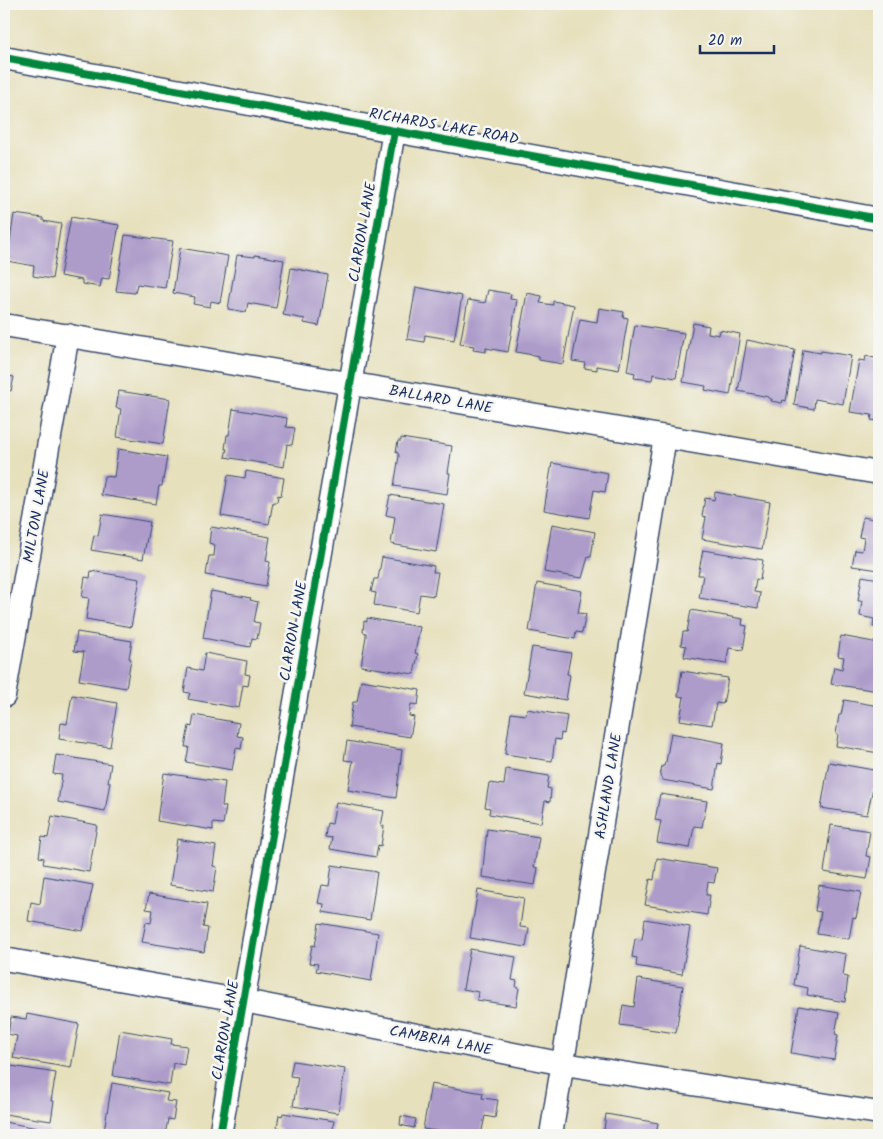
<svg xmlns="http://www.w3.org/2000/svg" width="883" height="1139" viewBox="0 0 883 1139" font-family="Kalam,sans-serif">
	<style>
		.building { fill: #ad9cca }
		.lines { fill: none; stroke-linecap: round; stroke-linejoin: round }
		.street-casing { stroke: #394a6c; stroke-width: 25 }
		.street { stroke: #fff; stroke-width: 22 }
		.cycleway-casing { stroke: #f6f6f2; stroke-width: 11 }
		.cycleway { stroke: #00873e; stroke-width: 8 }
		.labels { text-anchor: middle; stroke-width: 5; stroke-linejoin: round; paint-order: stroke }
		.street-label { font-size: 15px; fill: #1b2f5e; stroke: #f6f6f2 }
	</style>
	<rect width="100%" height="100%" fill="#f6f6f2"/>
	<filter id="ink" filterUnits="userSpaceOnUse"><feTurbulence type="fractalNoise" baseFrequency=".02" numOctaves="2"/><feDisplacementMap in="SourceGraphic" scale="10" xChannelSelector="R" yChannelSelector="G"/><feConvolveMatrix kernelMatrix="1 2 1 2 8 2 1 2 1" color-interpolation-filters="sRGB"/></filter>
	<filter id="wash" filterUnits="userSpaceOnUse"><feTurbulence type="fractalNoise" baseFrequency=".0096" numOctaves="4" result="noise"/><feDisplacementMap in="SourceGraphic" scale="20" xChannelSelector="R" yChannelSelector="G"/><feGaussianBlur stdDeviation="1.12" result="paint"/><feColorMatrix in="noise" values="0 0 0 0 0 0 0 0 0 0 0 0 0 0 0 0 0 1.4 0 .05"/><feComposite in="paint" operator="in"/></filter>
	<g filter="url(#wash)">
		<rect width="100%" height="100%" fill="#e6e0bc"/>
		<g id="blocks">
			<g class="building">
				<path d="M14 214 43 218V221L61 224 52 279 33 276 34 266 7 261Z"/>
				<path d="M71 217 119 225 109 279 102 278 100 287 82 284V280L60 276Z"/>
				<path d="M125 235 173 241 165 288 137 284 135 293 116 291Z"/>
				<path d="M180 248 228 256 220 303 211 301 210 307 193 304 195 297 173 293Z"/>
				<path d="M237 255 255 257V255L284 260 276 308 248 303 246 312 228 309Z"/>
				<path d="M291 268 328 275 319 326 304 323 305 319 283 315Z"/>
				<path d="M416 287 462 296 454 340 425 335 424 342 407 339Z"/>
				<path d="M488 290 511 294 510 299 517 300 508 352 486 348V352L473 350 474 346 460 344 468 300 485 303Z"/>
				<path d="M527 293 542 296 540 303 553 305V301L574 305 563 364 539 360V356L516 352Z"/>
				<path d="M599 308 624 312 623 317 628 318 619 370 597 366V370L584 368 585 363 572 361 580 319 597 322Z"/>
				<path d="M693 323 709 326 708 333 719 335 720 330 740 334 730 395 705 390 706 386 683 382Z"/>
				<path d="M635 325 684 333 676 378 653 374 652 380 634 378 635 373 627 371Z"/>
				<path d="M747 340 795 350 786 401 783 400 782 403 771 401 772 399H769V397L738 391Z"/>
				<path d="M803 350 821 353V351L851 356 843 404 815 399 814 409 794 405Z"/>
				<path d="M866 356 879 359V421L871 420 872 415 850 412 859 360 865 361Z"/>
				<path d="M4 375 14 377 11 391 7 390 5 403Z"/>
				<path d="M119 391 170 399 163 444 117 437 121 409 116 408Z"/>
				<path d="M233 409 287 418 286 427 295 428 292 445 287 444 284 467 225 457 227 449H225L227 435H229Z"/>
				<path d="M401 438 452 446 448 473H450L447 494 394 486 399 456 398 453 396 452 398 441H401Z"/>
				<path d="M118 449 167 457 162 486H159L156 504 101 495 104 476 114 477Z"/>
				<path d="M552 463 608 473 605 492 594 490 589 518 544 510Z"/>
				<path d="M246 471 284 478 281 496 278 495 277 502H273L269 524 221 516 228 475 245 478Z"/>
				<path d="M715 492 770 502 762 549 702 539 706 517 702 516 705 498 714 500Z"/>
				<path d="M390 495 444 504 436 552 391 544 395 517 386 515Z"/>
				<path d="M102 514 150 522 143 559 91 550 94 535 98 536Z"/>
				<path d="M863 517 879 520V570L852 566 855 550 862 551 864 538 859 537Z"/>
				<path d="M552 524 595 532 591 557H588L582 578 544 572Z"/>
				<path d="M211 527 270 537 266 561 270 562 266 586 206 575 209 556H214L215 545 209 543Z"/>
				<path d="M703 550 763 560 760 580 756 579 754 592 760 593 758 608 699 598 703 575H698Z"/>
				<path d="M382 557 434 566 433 572H438L434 596 420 594 417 612 374 605 376 593 371 592 374 579H378Z"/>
				<path d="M91 571 140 579 131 627 86 619 89 598 82 597 85 577 90 578Z"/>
				<path d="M862 576 879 579V628L873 627 874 619 860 616 862 601H858Z"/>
				<path d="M537 583 582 591 578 613 586 614 582 633 576 632 575 639 529 631Z"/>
				<path d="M211 591 251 598 250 600 258 602 254 622 260 623 257 639 252 638 250 647 203 638Z"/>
				<path d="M691 610 743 619 742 625 747 626 743 650 729 648 726 664 684 657 686 646 681 645 683 632H687Z"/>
				<path d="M367 618 420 627 415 653 418 654 414 674 361 666 366 636V633L363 632 364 621 367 622Z"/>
				<path d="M77 632 132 641 129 658 131 659 126 688 79 680 84 652 74 651Z"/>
				<path d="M841 636 879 643V691L831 684 834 667 842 669 844 657 838 656Z"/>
				<path d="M532 647 571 653 567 674 570 675 566 700 524 693Z"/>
				<path d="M205 653 247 661 245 674 250 675 248 686 243 685 239 708 188 699 190 693 184 692 188 668 202 671Z"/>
				<path d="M682 671 728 678 723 704 716 703 712 725 680 720 684 697 678 696Z"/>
				<path d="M361 680 420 690 418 705 411 704 409 716 414 717 410 737 349 727 353 702H357Z"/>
				<path d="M72 695 117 703 110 747 59 739 61 723 67 724Z"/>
				<path d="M844 700 879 706V753L836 746 838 735 836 734 839 715H841Z"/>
				<path d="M527 709 567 716 564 734 561 733 560 740 555 739 552 761 505 754 511 713 526 715Z"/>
				<path d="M194 715 239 723 237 736 243 737 241 749 236 748 232 770 186 762 189 747H185L189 726 192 727Z"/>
				<path d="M671 733 724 743 721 764 718 763 714 789 662 780V778L660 777 662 766H664L665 762H666Z"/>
				<path d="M347 741 402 750 396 798 348 790 353 761 344 760Z"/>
				<path d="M56 755 111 764 108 782H110L105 811 58 802 62 775 53 774Z"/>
				<path d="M829 762 879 771V789L873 788 867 815 821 808Z"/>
				<path d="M506 769 549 776 547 788 551 789 550 802 545 801 541 823 489 814 490 808 485 807 489 783 504 785Z"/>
				<path d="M164 773 225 782 222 806 226 807 223 824 213 823V830L157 821Z"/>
				<path d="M660 794 707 801 702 827 694 826 690 848 657 843 661 821 655 820Z"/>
				<path d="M336 802 384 811 381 826H384L381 846 378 845 376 857 330 849 332 838 325 837 327 823 332 824Z"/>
				<path d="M52 816 97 825 89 872 43 864 44 858 39 857 42 837 48 838Z"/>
				<path d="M831 825 870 831 866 856 871 857 867 879 824 872Z"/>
				<path d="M487 829 539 837 534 867 538 868 535 885 482 877Z"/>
				<path d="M177 839 216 846 213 866 217 867 213 892 170 885Z"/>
				<path d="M657 858 717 868 714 883 708 882 706 895H710L707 915 645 905 650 879 654 880Z"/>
				<path d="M332 865 377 872 370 920 323 912 324 904 318 903 322 885 329 886Z"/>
				<path d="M44 876 93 885 83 931 28 921 31 902 40 904Z"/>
				<path d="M819 885 861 892 856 918 853 917 849 939 817 934 821 912 815 911Z"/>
				<path d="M478 890 524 898 520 927 529 928 526 947 470 938Z"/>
				<path d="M149 894 207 904 203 927 208 928 204 952 142 942 146 922 151 923 153 910 146 909Z"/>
				<path d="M645 919 690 927 682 974 636 966 637 958 632 957 635 939 642 940Z"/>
				<path d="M319 923 378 933 371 981 316 971 318 964 309 963 312 945 315 946Z"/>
				<path d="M800 946 846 954 843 976 848 977 845 1002 807 995 808 988 794 985Z"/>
				<path d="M470 949 516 957 512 980 517 981 516 987 519 988 516 1006 477 1000 478 992 463 989Z"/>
				<path d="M638 979 683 986 676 1033 620 1025 623 1005 634 1007Z"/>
				<path d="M799 1006 839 1013 835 1034 838 1035 834 1060 791 1053Z"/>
				<path d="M27 1014 79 1024 71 1068 13 1058 17 1036 8 1034 11 1017 26 1019Z"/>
				<path d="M120 1030 172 1039 171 1044 187 1046 184 1065 173 1063 170 1085 113 1076Z"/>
				<path d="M293 1061 345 1069 338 1113 293 1106 298 1077 290 1076Z"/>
				<path d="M5 1065 56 1073 51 1101H54L51 1121 4 1114Z"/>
				<path d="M112 1083 168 1093 166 1101 176 1102 173 1120 168 1119 165 1135H130L104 1131Z"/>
				<path d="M431 1084 483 1093 482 1098 498 1100 495 1118 485 1116 481 1135H463L423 1129Z"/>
				<path d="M283 1113 334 1121 332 1135H280L281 1130H280V1128L277 1127 279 1115 282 1116Z"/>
				<path d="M606 1114 658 1123 656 1135H610V1132L604 1130Z"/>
				<path d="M401 1116 416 1119 414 1128 400 1125Z"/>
				<path d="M4 1122 49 1130 48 1135H4Z"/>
			</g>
		</g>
	</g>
	<g filter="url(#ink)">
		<use href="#blocks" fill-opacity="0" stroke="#394a6c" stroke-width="1"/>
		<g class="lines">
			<defs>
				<g id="street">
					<path d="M4 58 394 131 879 219"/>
					<path d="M4 325 879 473"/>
					<path d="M4 696 68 335"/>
					<path d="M4 959 244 1001 564 1064 879 1113"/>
					<path d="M220 1135 394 131"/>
					<path d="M551 1135 665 437"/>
				</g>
			</defs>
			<use href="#street" class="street-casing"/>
			<use href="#street" class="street"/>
			<defs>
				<g id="cycleway">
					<path d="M4 58 394 131 879 219"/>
					<path d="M220 1135 394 131"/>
				</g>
			</defs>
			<use href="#cycleway" class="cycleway-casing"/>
			<use href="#cycleway" class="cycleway"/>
		</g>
	</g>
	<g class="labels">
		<g class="street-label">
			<text transform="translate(444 126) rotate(10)" y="5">RICHARDS LAKE ROAD</text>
			<text transform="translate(362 232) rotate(-80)" y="5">CLARION LANE</text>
			<text transform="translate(441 399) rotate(10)" y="5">BALLARD LANE</text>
			<text transform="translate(36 516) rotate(-80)" y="5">MILTON LANE</text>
			<text transform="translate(293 631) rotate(-80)" y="5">CLARION LANE</text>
			<text transform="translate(608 786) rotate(-81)" y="5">ASHLAND LANE</text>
			<text transform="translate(225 1030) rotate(-80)" y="5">CLARION LANE</text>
			<text transform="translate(441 1040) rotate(11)" y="5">CAMBRIA LANE</text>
		</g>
	</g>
	<rect width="883" height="1139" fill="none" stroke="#f6f6f2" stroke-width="20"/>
	<path d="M700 45v8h74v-8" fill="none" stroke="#1b2f5e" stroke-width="2.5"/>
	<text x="708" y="45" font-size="15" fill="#1b2f5e" stroke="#f6f6f2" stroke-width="4" paint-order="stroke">20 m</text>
</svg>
